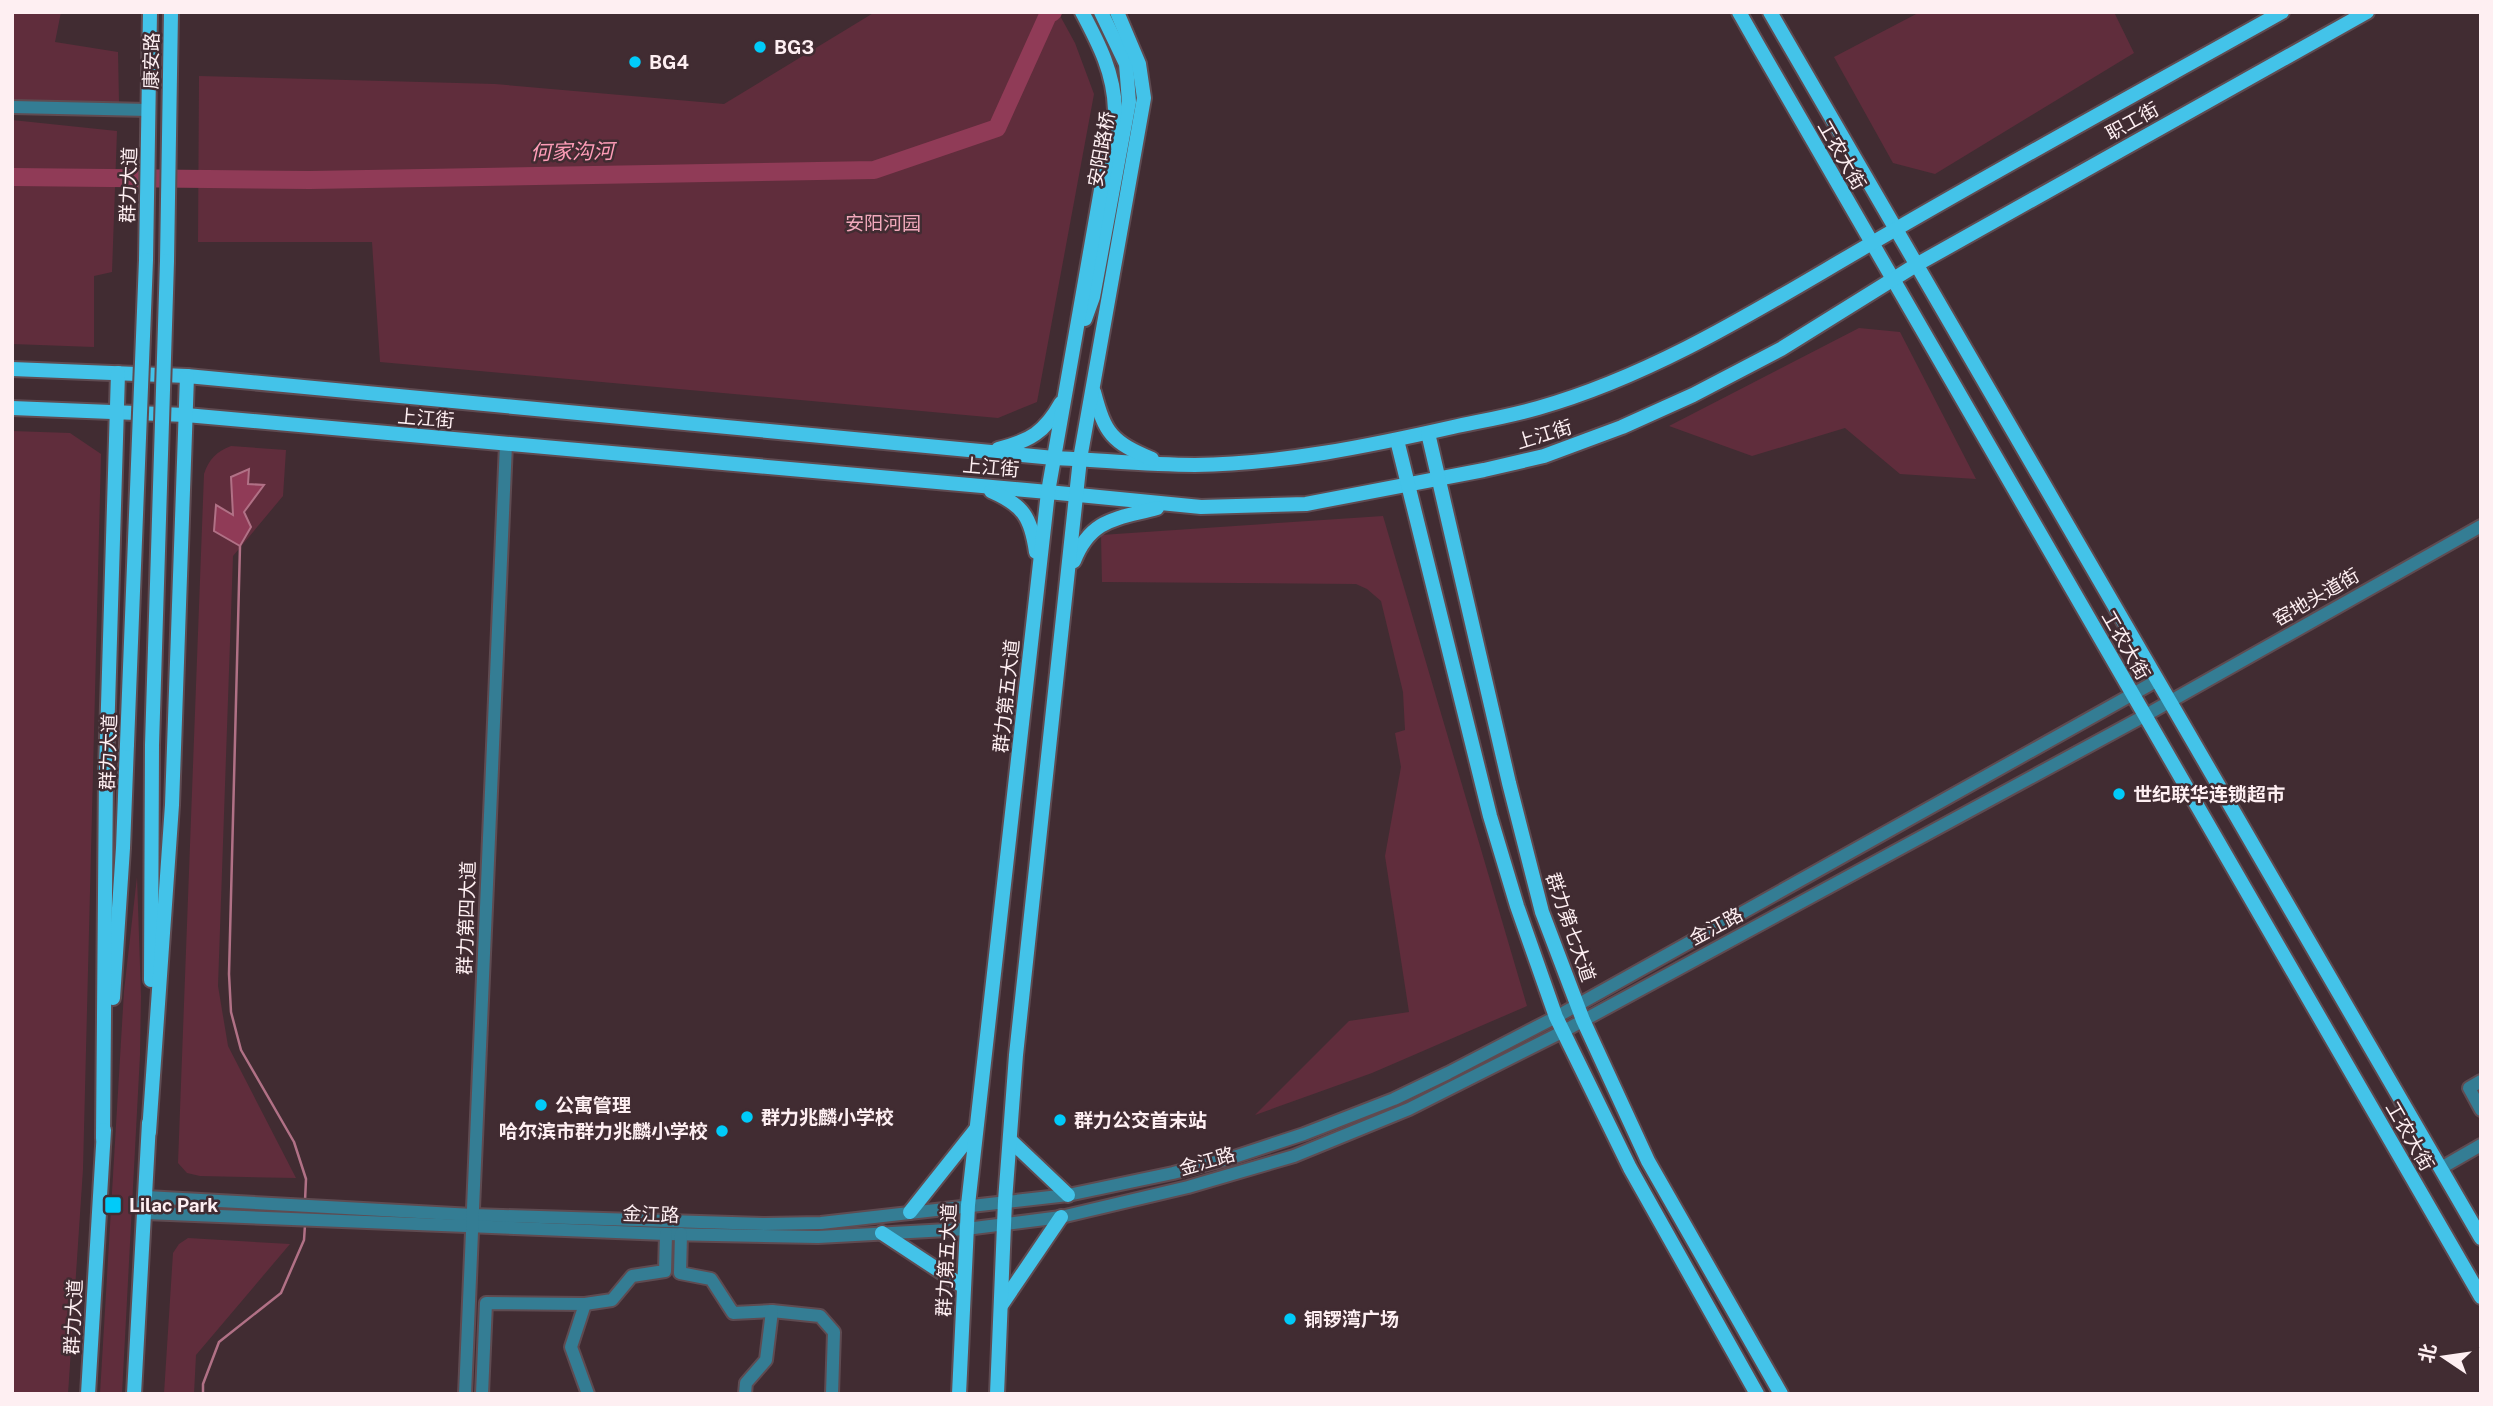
<svg xmlns="http://www.w3.org/2000/svg" width="2493" height="1406" viewBox="0 0 2493 1406" font-family="'Public Sans','Noto Sans SC',sans-serif">
	<style>
		.green { fill: #602d3c }
		.water { fill: #903b57; stroke: #b17186; stroke-width: 2 }
		.lines { fill: none; stroke-linecap: round; stroke-linejoin: round }
		.stream { stroke: #b17186; stroke-width: 2.5 }
		.river { stroke: #903b57; stroke-width: 18 }
		.minor-casing { stroke: #5f4b51; stroke-width: 16 }
		.major-casing { stroke: #5f4b51; stroke-width: 18 }
		.minor { stroke: #347d94; stroke-width: 12 }
		.major { stroke: #43c3e9; stroke-width: 14 }
		.major-bridge-casing { stroke: #5f4b51; stroke-width: 18; stroke-linecap: butt }
		.major-bridge { stroke: #43c3e9; stroke-width: 14 }
		.poi-dot { fill: #00cbf9; stroke: #412c32; stroke-width: 2.5 }
		.labels { text-anchor: middle; stroke-width: 5; stroke-linejoin: round; paint-order: stroke }
		.poi-label { font-size: 19px; font-weight: bold; fill: #feeff2; stroke: #412c32; text-anchor: start }
		.street-label { font-size: 19px; fill: #feeff2; stroke: #412c32 }
		.park-label { font-size: 19px; fill: #f2a9bc; stroke: #412c32 }
		.water-label { font-size: 21px; font-style: italic; fill: #fe9db8; stroke: #412c32 }
	</style>
	<rect width="100%" height="100%" fill="#412c32"/>
	<g class="green">
		<path d="M12 12H61L55 42 118 52 119 102 113 106 12 102Z"/>
		<path d="M875 12H1058L1075 43 1094 94 1037 402 998 418 380 362 372 242H198L199 76 495 84 724 104Z"/>
		<path d="M1920 12H2114L2134 53 1935 174 1893 163 1834 57Z"/>
		<path d="M12 120 117 131 112 272 94 276V347L12 344Z"/>
		<path d="M1859 328 1900 332 1976 479 1900 474 1845 428 1752 456 1669 426Z"/>
		<path d="M12 431 70 433 101 454 83 1169 68 1394H12Z"/>
		<path d="M231 446 286 450 283 496 233 556 218 986 228 1046 296 1178 200 1176 187 1173 178 1163 204 474C209 459 216 452 231 446Z"/>
		<path d="M1383 516 1527 1006 1372 1073 1255 1115 1349 1021 1409 1012 1385 856 1401 767 1395 733 1405 730 1403 692 1381 601 1367 589 1356 584 1102 582 1101 535Z"/>
		<path d="M137 877 141 996 140 1055 122 1394H100L124 991Z"/>
		<path d="M188 1238 290 1244 196 1355 194 1394H164L173 1253 179 1244Z"/>
	</g>
	<path class="water" d="M249 469 248 484 264 485 244 512 251 527 240 546 214 531 216 505 233 515 231 477Z"/>
	<g class="lines">
		<g class="stream">
			<path d="M240 546 229 974 231 1012 241 1050 294 1142 306 1179 305 1201"/>
			<path d="M203 1394V1384L219 1342 281 1293 304 1240 305 1225"/>
		</g>
		<path class="river" d="M12 177 310 180 874 170 997 128 1048 15 1053 12"/>
		<defs>
			<g id="minor">
				<path d="M12 107 149 110"/>
				<path d="M2481 1081 2469 1088 2481 1110"/>
				<path d="M2441 1168 2481 1145"/>
				<path d="M146 1197 473 1215 764 1224 821 1223 1068 1195 1173 1173 1231 1158 1304 1134 1394 1099 1448 1073 1556 1017 2158 680"/>
				<path d="M145 1213 666 1234 818 1237 966 1229 1061 1217 1188 1187 1294 1156 1409 1109 1562 1032 2146 715 2481 526"/>
				<path d="M681 1234 680 1273 711 1279 733 1313 772 1311 820 1316 834 1332 832 1394"/>
				<path d="M585 1304 571 1347 588 1394"/>
				<path d="M465 1394 506 444"/>
				<path d="M482 1394 486 1303 585 1304 612 1300 632 1276 665 1271 666 1234"/>
				<path d="M745 1394 746 1383 766 1360 772 1311"/>
			</g>
			<g id="major">
				<path d="M1739 12C1983 442 2234 868 2481 1297"/>
				<path d="M1770 12 2481 1238"/>
				<path d="M146 260 150 12"/>
				<path d="M167 261 171 12"/>
				<path d="M1085 319 1093 297 1129 102 1126 64 1101 12"/>
				<path d="M12 369 187 376 1054 458C1101 460 1148 465 1195 465 1281 464 1369 446 1453 427 1481 421 1510 416 1538 408 1665 372 1777 297 1891 232 2020 157 2152 85 2282 12"/>
				<path d="M1094 392C1105 434 1112 442 1152 459"/>
				<path d="M12 408 186 415 1048 492 1201 507 1306 504 1484 470 1544 456 1622 427 1693 395 1781 349 1916 265 2367 12"/>
				<path d="M1428 433 1509 783 1542 912 1583 1020 1648 1161 1781 1394"/>
				<path d="M1397 440 1490 816 1517 906 1556 1017 1630 1168 1757 1394"/>
				<path d="M998 449C1030 441 1045 432 1061 403"/>
				<path d="M991 491C1023 505 1031 517 1036 552"/>
				<path d="M1074 561C1091 518 1117 519 1157 508"/>
				<path d="M151 980 152 745"/>
				<path d="M113 998 123 848 127 744"/>
				<path d="M149 1132 172 805 187 376"/>
				<path d="M103 1138 106 772 118 373"/>
				<path d="M1010 1140 1068 1195"/>
				<path d="M910 1212 976 1129"/>
				<path d="M882 1233 964 1287"/>
				<path d="M1002 1304 1061 1217"/>
				<path d="M88 1394 104 1130"/>
				<path d="M134 1394 149 1123"/>
				<path d="M959 1394 968 1205 1048 492 1115 110C1114 73 1099 44 1082 12"/>
				<path d="M997 1394 1005 1201 1016 1055 1076 496 1080 459 1144 98 1139 64 1117 12"/>
			</g>
		</defs>
		<use href="#minor" class="minor-casing"/>
		<use href="#major" class="major-casing"/>
		<use href="#minor" class="minor"/>
		<use href="#major" class="major"/>
		<defs>
			<g id="major-bridge">
				<path d="M127 744 146 260"/>
				<path d="M152 745 167 261"/>
			</g>
		</defs>
		<use href="#major-bridge" class="major-bridge-casing"/>
		<use href="#major-bridge" class="major-bridge"/>
	</g>
	<g class="poi-dot">
		<circle cx="760" cy="47" r="7"/>
		<circle cx="635" cy="62" r="7"/>
		<circle cx="2119" cy="794" r="7"/>
		<circle cx="541" cy="1105" r="7"/>
		<circle cx="747" cy="1117" r="7"/>
		<circle cx="1060" cy="1120" r="7"/>
		<circle cx="722" cy="1131" r="7"/>
		<rect x="104" y="1196" width="18" height="18" rx="3.5"/>
		<circle cx="1290" cy="1319" r="7"/>
	</g>
	<g class="labels">
		<g class="poi-label">
			<text x="774" y="54">BG3</text>
			<text x="649" y="69">BG4</text>
			<text x="2133" y="801">世纪联华连锁超市</text>
			<text x="555" y="1112">公寓管理</text>
			<text x="761" y="1124">群力兆麟小学校</text>
			<text x="1074" y="1127">群力公交首末站</text>
			<text x="708" y="1138" text-anchor="end">哈尔滨市群力兆麟小学校</text>
			<text x="129" y="1212">Lilac Park</text>
			<text x="1304" y="1326">铜锣湾广场</text>
		</g>
		<g class="street-label">
			<text transform="translate(151 61) rotate(-89)" y="7">康安路</text>
			<text transform="translate(2132 121) rotate(-29)" y="7">职工街</text>
			<text transform="translate(1101 149) rotate(-80)" y="7">安阳路桥</text>
			<text transform="translate(1842 155) rotate(60)" y="7">工农大街</text>
			<text transform="translate(128 185) rotate(-88)" y="7">群力大道</text>
			<text transform="translate(426 418) rotate(5)" y="7">上江街</text>
			<text transform="translate(1544 434) rotate(-17)" y="7">上江街</text>
			<text transform="translate(991 467) rotate(5)" y="7">上江街</text>
			<text transform="translate(2316 597) rotate(-30)" y="7">窑地头道街</text>
			<text transform="translate(2126 645) rotate(60)" y="7">工农大街</text>
			<text transform="translate(1006 696) rotate(-84)" y="7">群力第五大道</text>
			<text transform="translate(108 752) rotate(-88)" y="7">群力大道</text>
			<text transform="translate(466 918) rotate(-88)" y="7">群力第四大道</text>
			<text transform="translate(1716 926) rotate(-28)" y="7">金江路</text>
			<text transform="translate(1571 927) rotate(71)" y="7">群力第七大道</text>
			<text transform="translate(2410 1136) rotate(60)" y="7">工农大街</text>
			<text transform="translate(1207 1161) rotate(-16)" y="7">金江路</text>
			<text transform="translate(651 1214) rotate(2)" y="7">金江路</text>
			<text transform="translate(946 1260) rotate(-87)" y="7">群力第五大道</text>
			<text transform="translate(73 1317) rotate(-87)" y="7">群力大道</text>
		</g>
		<g class="park-label">
			<text x="883" y="230">安阳河园</text>
		</g>
		<g class="water-label">
			<text transform="translate(572 152) rotate(-1)" y="7">何家沟河</text>
		</g>
	</g>
	<rect width="2493" height="1406" fill="none" stroke="#feeff2" stroke-width="28"/>
	<g transform="translate(2444 1357) rotate(283)" stroke="#412c32" stroke-width="5" paint-order="stroke">
	<path d="M0-5L12 26L0 18L-12 26Z" fill="#feeff2"/>
	<text y="-10" font-size="19" font-weight="bold" text-anchor="middle" fill="#feeff2">北</text>
	</g>
</svg>
